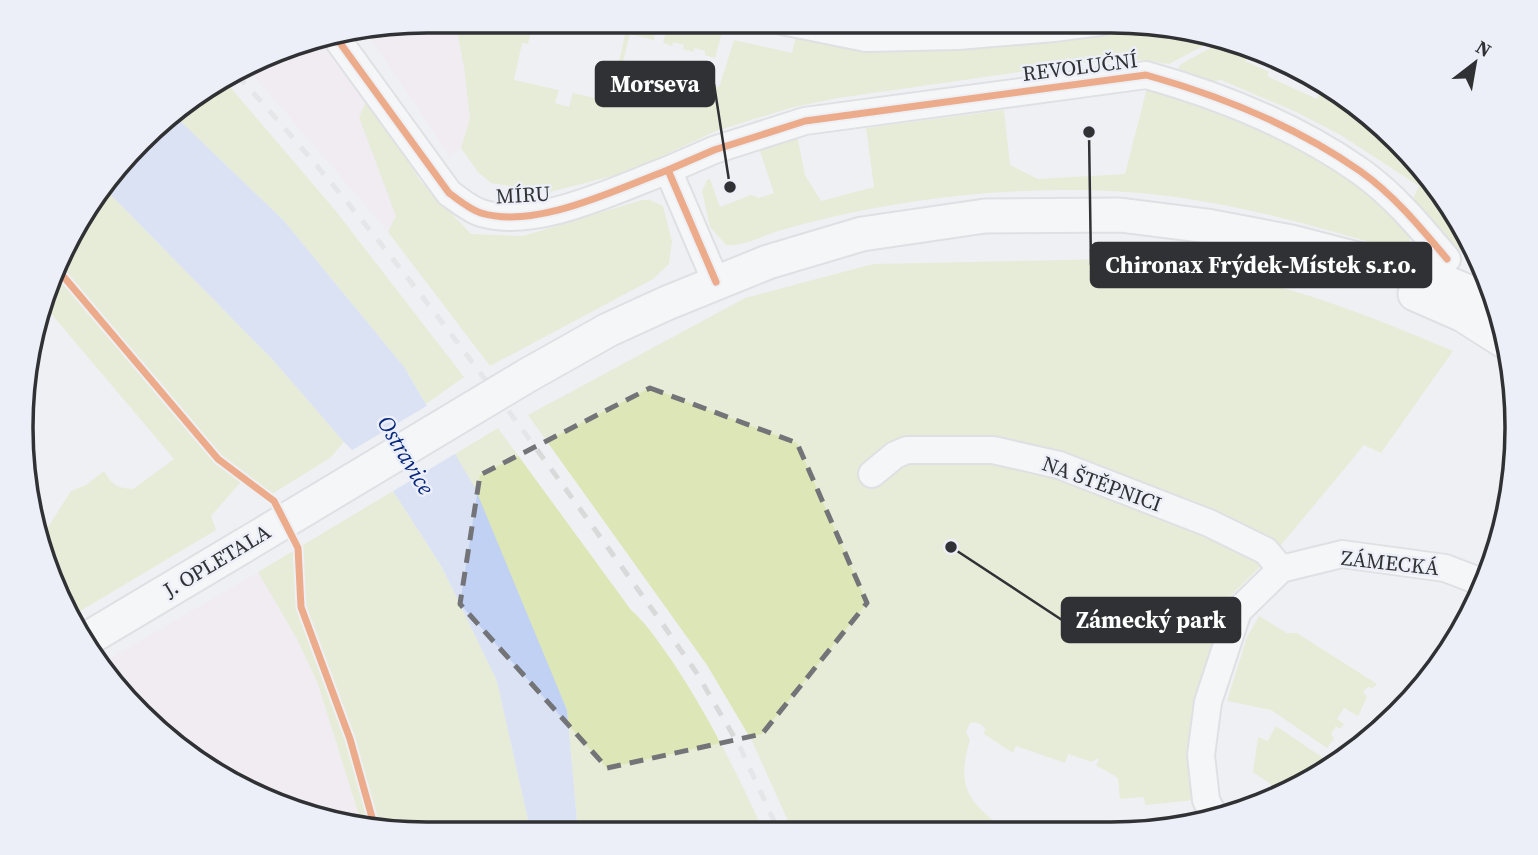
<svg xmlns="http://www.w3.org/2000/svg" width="1538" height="855" viewBox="0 0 1538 855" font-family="'Source Serif 4',serif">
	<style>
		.industrial { fill: #f2e6f0 }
		.green { fill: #dce6b6 }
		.water { fill: #c0d1f3 }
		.pier { fill: #eff0f4 }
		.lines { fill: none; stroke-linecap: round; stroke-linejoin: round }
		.minor-casing { stroke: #cbcccf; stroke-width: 30 }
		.major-casing { stroke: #cbcccf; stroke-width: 37 }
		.minor { stroke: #fdfdfd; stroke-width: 26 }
		.major { stroke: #fdfdfd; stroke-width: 33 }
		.rail { stroke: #d9d9da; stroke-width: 5; stroke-dasharray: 12 12; stroke-linecap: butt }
		.major-bridge-casing { stroke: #cbcccf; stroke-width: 37; stroke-linecap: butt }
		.major-bridge { stroke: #fdfdfd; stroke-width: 33 }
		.cycleway-casing { stroke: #eceff7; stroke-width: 11 }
		.cycleway { stroke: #e8590c; stroke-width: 7 }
		.marked { fill: none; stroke: #737477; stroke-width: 5; stroke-dasharray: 14 9; stroke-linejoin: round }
		.labels { text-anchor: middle; stroke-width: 5; stroke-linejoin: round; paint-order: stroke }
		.street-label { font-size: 21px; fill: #303134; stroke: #eceff7 }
		.water-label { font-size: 23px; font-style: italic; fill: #07277d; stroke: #eceff7 }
		.rim { fill: none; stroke: #303134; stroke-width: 3.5 }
		.leader { fill: none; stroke: #303134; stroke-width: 2.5 }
		.callout-dot { fill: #303134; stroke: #eceff7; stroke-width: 2.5 }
		.callout { fill: #303134; stroke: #303134; stroke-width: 2.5 }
		.callout-label { font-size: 23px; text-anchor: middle; font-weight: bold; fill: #fff }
	</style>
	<rect width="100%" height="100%" fill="#eff0f4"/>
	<g class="industrial">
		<path d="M428 21H455L464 67 470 120 461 148 450 156 365 31Z"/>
		<path d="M321 39 383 118 419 179 429 201 388 232 248 69 297 42Z"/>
		<path d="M258 572 297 639 318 684 362 825 297 813 224 779 122 695 102 663Z"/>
	</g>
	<g class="green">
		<path d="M455 21H533L528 44 522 43 514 80 559 90 555 103 569 107 573 93 599 99 602 89H607L611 75H616L628 21H657L654 40 630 34 623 61 647 67 649 74 647 95 679 102 681 77 719 87 734 40 792 53 796 37 765 29 766 26 801 34 982 43 1159 26 1220 37 1169 64 1142 60 1083 63 838 98 790 108 716 131 628 172 550 192 491 183 478 172 461 148 470 119 464 67Z"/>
		<path d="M669 21H725L715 58 705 55V51L695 48 693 52 683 49 684 45 673 42 672 46 663 43Z"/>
		<path d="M1227 39 1250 49 1245 61 1269 72 1267 76 1317 99 1324 84 1433 180 1464 242 1458 253 1408 210 1419 186 1339 134 1294 111 1221 80 1207 82 1184 73 1178 68 1181 64Z"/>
		<path d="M225 81 335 210 464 377 426 404 404 367 284 221 172 113 180 105Z"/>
		<path d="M1147 88 1256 123 1369 188 1402 225 1410 239 1409 245 1403 252C1330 230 1257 209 1182 198 1097 185 1001 189 917 201 871 208 826 217 782 230 763 235 746 246 726 245L710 227 702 191 707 180 710 179 720 207 751 195 759 198 774 193 759 148 797 135 805 175 821 201 874 187 866 128 1004 110 1010 165 1038 179 1125 174Z"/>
		<path d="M366 102 383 118 419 179 471 234 523 236 642 200H650L663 206 672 241 669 264 653 279 490 366 388 232 396 216 359 117Z"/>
		<path d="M103 187 273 360 344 442 330 458 272 494 247 475 211 516 216 530 72 616 52 583 41 538 71 491 86 485 104 471C112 485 117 488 133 489L174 459 43 304 90 201Z"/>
		<path d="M1116 259C1153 264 1191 267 1228 274 1306 291 1380 320 1453 351L1381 453 1364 445 1276 551 1202 624 1216 634 1200 699 1195 800 1145 805 1144 797 1120 799 1118 778 1096 765 1099 760 1098 758 1092 762 1068 754 1065 763 1016 746 1013 753 984 734 985 728C980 723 978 722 970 723L966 732 970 740C956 787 968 802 1005 829L1004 831 793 832 752 741 707 665 528 415 745 298 873 264Z"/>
		<path d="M498 428 631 610C648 625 659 643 672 661 708 715 737 773 764 832L578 833 567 710 455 454Z"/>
		<path d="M393 491 442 567 497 681 531 833H401L362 825 318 684 297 639 258 572Z"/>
		<path d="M1259 616 1287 633H1297L1377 684 1373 688 1368 687 1363 692 1367 697 1358 716 1344 708 1337 719 1344 724 1340 729 1336 726 1331 734 1334 738 1327 748 1271 710 1227 701 1247 637Z"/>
		<path d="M1276 726 1335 766 1282 792 1253 772 1258 737 1268 741Z"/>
	</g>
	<path class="water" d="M172 113 284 221 404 367 475 488 567 710 578 833H531L497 681 442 567 393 491 344 442 273 360 103 187Z"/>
	<path class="pier" d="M430 404 458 452 390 493 349 452Z"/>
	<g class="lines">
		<defs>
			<g id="minor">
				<path d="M782 21 866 38 958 36 1054 28 1100 22"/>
				<path d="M335 36 449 193C459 200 469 209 481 213 536 230 617 189 668 170L716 282"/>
				<path d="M668 170 714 150 805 121 1146 75C1221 96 1296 126 1360 171 1394 195 1421 228 1447 259"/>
				<path d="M872 474 895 455 907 450H993L1059 465 1209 523 1266 551 1281 569"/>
				<path d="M1215 818 1206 800 1201 755 1208 702 1238 611 1281 569 1342 554 1445 568 1479 581"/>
			</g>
			<g id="major">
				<path d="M1415 294 1463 315 1504 341"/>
				<path d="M528 375 608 330 667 303 768 262 862 234 985 216 1120 215 1207 226 1291 242 1442 281 1471 293 1496 308"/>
				<path d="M87 639 243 546"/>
			</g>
		</defs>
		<use href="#minor" class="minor-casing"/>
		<use href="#major" class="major-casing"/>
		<use href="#minor" class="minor"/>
		<use href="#major" class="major"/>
		<path class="rail" d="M237 75C391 243 524 431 657 616L696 672 740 747 779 832"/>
		<defs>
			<path id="major-bridge" d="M243 546 528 375"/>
		</defs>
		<use href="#major-bridge" class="major-bridge-casing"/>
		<use href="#major-bridge" class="major-bridge"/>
		<defs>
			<g id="cycleway">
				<path d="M335 36 449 193C459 200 469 209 481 213 536 230 617 189 668 170L716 282"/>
				<path d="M668 170 714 150 805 121 1146 75C1221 96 1296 126 1360 171 1394 195 1421 228 1447 259"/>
				<path d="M58 270 218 459 274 501 298 548 301 607 350 739 375 828"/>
			</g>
		</defs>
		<use href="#cycleway" class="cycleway-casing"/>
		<use href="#cycleway" class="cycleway"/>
	</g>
	<path d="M0 0H1538V855H0ZM650 388 797 443 867 603 762 734 607 768 460 604 480 475Z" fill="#eff0f4" fill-opacity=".55" fill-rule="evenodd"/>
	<path class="marked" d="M650 388 797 443 867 603 762 734 607 768 460 604 480 475Z"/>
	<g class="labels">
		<g class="street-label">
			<text transform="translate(1080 67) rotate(-7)" y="7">REVOLUČNÍ</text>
			<text transform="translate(523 195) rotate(-3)" y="7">MÍRU</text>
			<text transform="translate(1102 484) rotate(20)" y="7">NA ŠTĚPNICI</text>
			<text transform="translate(217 561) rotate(-31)" y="7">J. OPLETALA</text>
			<text transform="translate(1390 563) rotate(6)" y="7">ZÁMECKÁ</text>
		</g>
		<g class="water-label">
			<text transform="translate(406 455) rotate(59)" y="8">Ostravice</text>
		</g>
	</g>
	<path d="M0 0H1538V855H0ZM427 33H1111A394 394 0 0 1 1505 427V428A394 394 0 0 1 1111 822H427A394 394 0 0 1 33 428V427A394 394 0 0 1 427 33Z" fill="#eceff7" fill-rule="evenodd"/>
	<path class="rim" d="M427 33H1111A394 394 0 0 1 1505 427V428A394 394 0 0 1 1111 822H427A394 394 0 0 1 33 428V427A394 394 0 0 1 427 33Z"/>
	<path class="leader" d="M730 187L714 84M1089 132L1091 265M951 547L1062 620"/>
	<g class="callout-dot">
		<circle cx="730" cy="187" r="7"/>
		<circle cx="1089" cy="132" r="7"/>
		<circle cx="951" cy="547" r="7"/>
	</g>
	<g class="callout">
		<rect x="596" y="62" width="118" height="44" rx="7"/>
		<rect x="1091" y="243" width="340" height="44" rx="7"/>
		<rect x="1062" y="598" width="178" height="44" rx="7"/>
	</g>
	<g class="callout-label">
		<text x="655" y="92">Morseva</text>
		<text x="1261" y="273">Chironax Frýdek-Místek s.r.o.</text>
		<text x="1151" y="628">Zámecký park</text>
	</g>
	<g transform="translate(1475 63) rotate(31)" stroke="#eceff7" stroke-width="5" paint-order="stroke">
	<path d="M0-5L12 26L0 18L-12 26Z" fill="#303134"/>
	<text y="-10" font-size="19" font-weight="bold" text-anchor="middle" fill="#303134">N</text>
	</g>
</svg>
